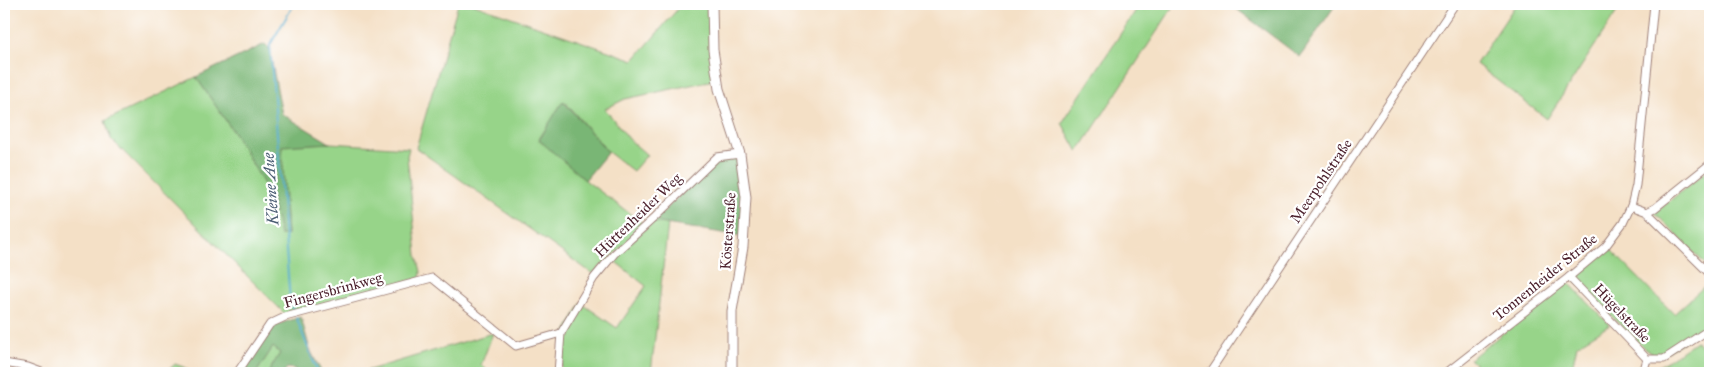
<svg xmlns="http://www.w3.org/2000/svg" width="1714" height="377" viewBox="0 0 1714 377" font-family="'IM FELL Great Primer',serif">
	<style>
		.green { fill: #97d489; stroke: #707a5a }
		.forest { fill: #79b675; stroke: #626a50 }
		.lines { fill: none; stroke-linecap: round; stroke-linejoin: round }
		.stream { stroke: #4faacd; stroke-width: 2 }
		.minor-casing { stroke: #9f8078; stroke-width: 9 }
		.major-casing { stroke: #9f8078; stroke-width: 11 }
		.minor { stroke: #fff; stroke-width: 7 }
		.major { stroke: #fff; stroke-width: 9 }
		.labels { text-anchor: middle; stroke-width: 4.5; stroke-linejoin: round; paint-order: stroke }
		.street-label { font-size: 15px; fill: #4a1f2b; stroke: #fff }
		.water-label { font-size: 16px; font-style: italic; fill: #4c5e74; stroke: #fff }
	</style>
	<rect width="100%" height="100%" fill="#fff"/>
	<filter id="ink" filterUnits="userSpaceOnUse"><feTurbulence type="fractalNoise" baseFrequency=".02" numOctaves="2"/><feDisplacementMap in="SourceGraphic" scale="10" xChannelSelector="R" yChannelSelector="G"/><feConvolveMatrix kernelMatrix="1 2 1 2 8 2 1 2 1" color-interpolation-filters="sRGB"/></filter>
	<filter id="wash" filterUnits="userSpaceOnUse"><feTurbulence type="fractalNoise" baseFrequency=".0096" numOctaves="4" result="noise"/><feDisplacementMap in="SourceGraphic" scale="20" xChannelSelector="R" yChannelSelector="G"/><feGaussianBlur stdDeviation="1.12" result="paint"/><feColorMatrix in="noise" values="0 0 0 0 0 0 0 0 0 0 0 0 0 0 0 0 0 1.4 0 .05"/><feComposite in="paint" operator="in"/></filter>
	<g filter="url(#wash)">
		<rect width="100%" height="100%" fill="#f4e0c6"/>
		<g class="green">
			<path d="M458 4H474L634 60 682 4H709L714 80 625 99 605 109 630 140 647 155 633 171 608 152 564 101 539 139 585 180 645 225 593 274 416 148Z"/>
			<path d="M1140 4H1175L1078 152 1062 123Z"/>
			<path d="M1516 4H1622L1547 119 1476 64Z"/>
			<path d="M196 77 235 134 271 196 280 235 287 234 281 145 330 143 409 148 407 156 417 255 421 272 420 278 286 315 111 139 105 121Z"/>
			<path d="M1710 168V269L1655 213Z"/>
			<path d="M653 222 668 224 651 373H561L565 334 581 303 617 328 646 286 612 259Z"/>
			<path d="M1609 248 1674 314 1710 281V325L1661 356 1653 355 1645 349 1574 279Z"/>
			<path d="M1568 282 1610 325 1577 345 1571 373H1485L1470 359Z"/>
			<path d="M493 333 481 365 490 373H359Z"/>
			<path d="M1696 341 1710 354V373H1655L1651 370 1666 362Z"/>
			<path d="M273 347 280 353 268 373H256Z"/>
			<path d="M175 364 186 368 193 373H165Z"/>
		</g>
		<g class="forest">
			<path d="M1230 4H1336L1300 57Z"/>
			<path d="M265 44 269 48 282 114 330 143 282 146 287 235H280L271 196 235 134 196 77Z"/>
			<path d="M563 101 608 152 585 180 539 140Z"/>
			<path d="M739 156 745 196 742 236 653 222 717 158Z"/>
			<path d="M301 317 310 350 322 373H297L295 369 287 368 283 373H268L280 353 273 347 256 373H242L272 326Z"/>
		</g>
		<g class="lines">
			<g class="stream">
				<path d="M294 4 270 45 290 301 294 313"/>
				<path d="M296 317 318 373"/>
			</g>
		</g>
	</g>
	<g filter="url(#ink)">
		<g class="lines">
			<defs>
				<g id="minor">
					<path d="M1631 206 1647 212 1655 208 1710 164"/>
					<path d="M1647 212 1710 274"/>
					<path d="M1569 277 1647 359H1664L1710 329"/>
					<path d="M4 363 28 367 44 373"/>
					<path d="M237 373 270 324 285 317 432 278 516 346 561 333"/>
					<path d="M558 373 561 333 594 278 614 254 654 218 717 157 740 154"/>
					<path d="M1209 373 1455 4"/>
					<path d="M1446 373 1569 277 1605 247 1623 223 1631 206 1636 185 1654 4"/>
					<path d="M1643 373 1647 359"/>
				</g>
				<path id="major" d="M712 4 713 50 719 89 740 154 746 197 743 247 732 311V373"/>
			</defs>
			<use href="#minor" class="minor-casing"/>
			<use href="#major" class="major-casing"/>
			<use href="#minor" class="minor"/>
			<use href="#major" class="major"/>
		</g>
	</g>
	<g class="labels">
		<g class="street-label">
			<text transform="translate(1321 181) rotate(-56)" y="5">Meerpohlstraße</text>
			<text transform="translate(638 215) rotate(-44)" y="5">Hüttenheider Weg</text>
			<text transform="translate(728 231) rotate(-86)" y="5">Kösterstraße</text>
			<text transform="translate(1545 277) rotate(-39)" y="5">Tonnenheider Straße</text>
			<text transform="translate(333 290) rotate(-15)" y="5">Fingersbrinkweg</text>
			<text transform="translate(1622 313) rotate(46)" y="5">Hügelstraße</text>
		</g>
		<g class="water-label">
			<text transform="translate(270 189) rotate(-94)" y="6">Kleine Aue</text>
		</g>
	</g>
	<rect width="1714" height="377" fill="none" stroke="#fff" stroke-width="20"/>
</svg>
